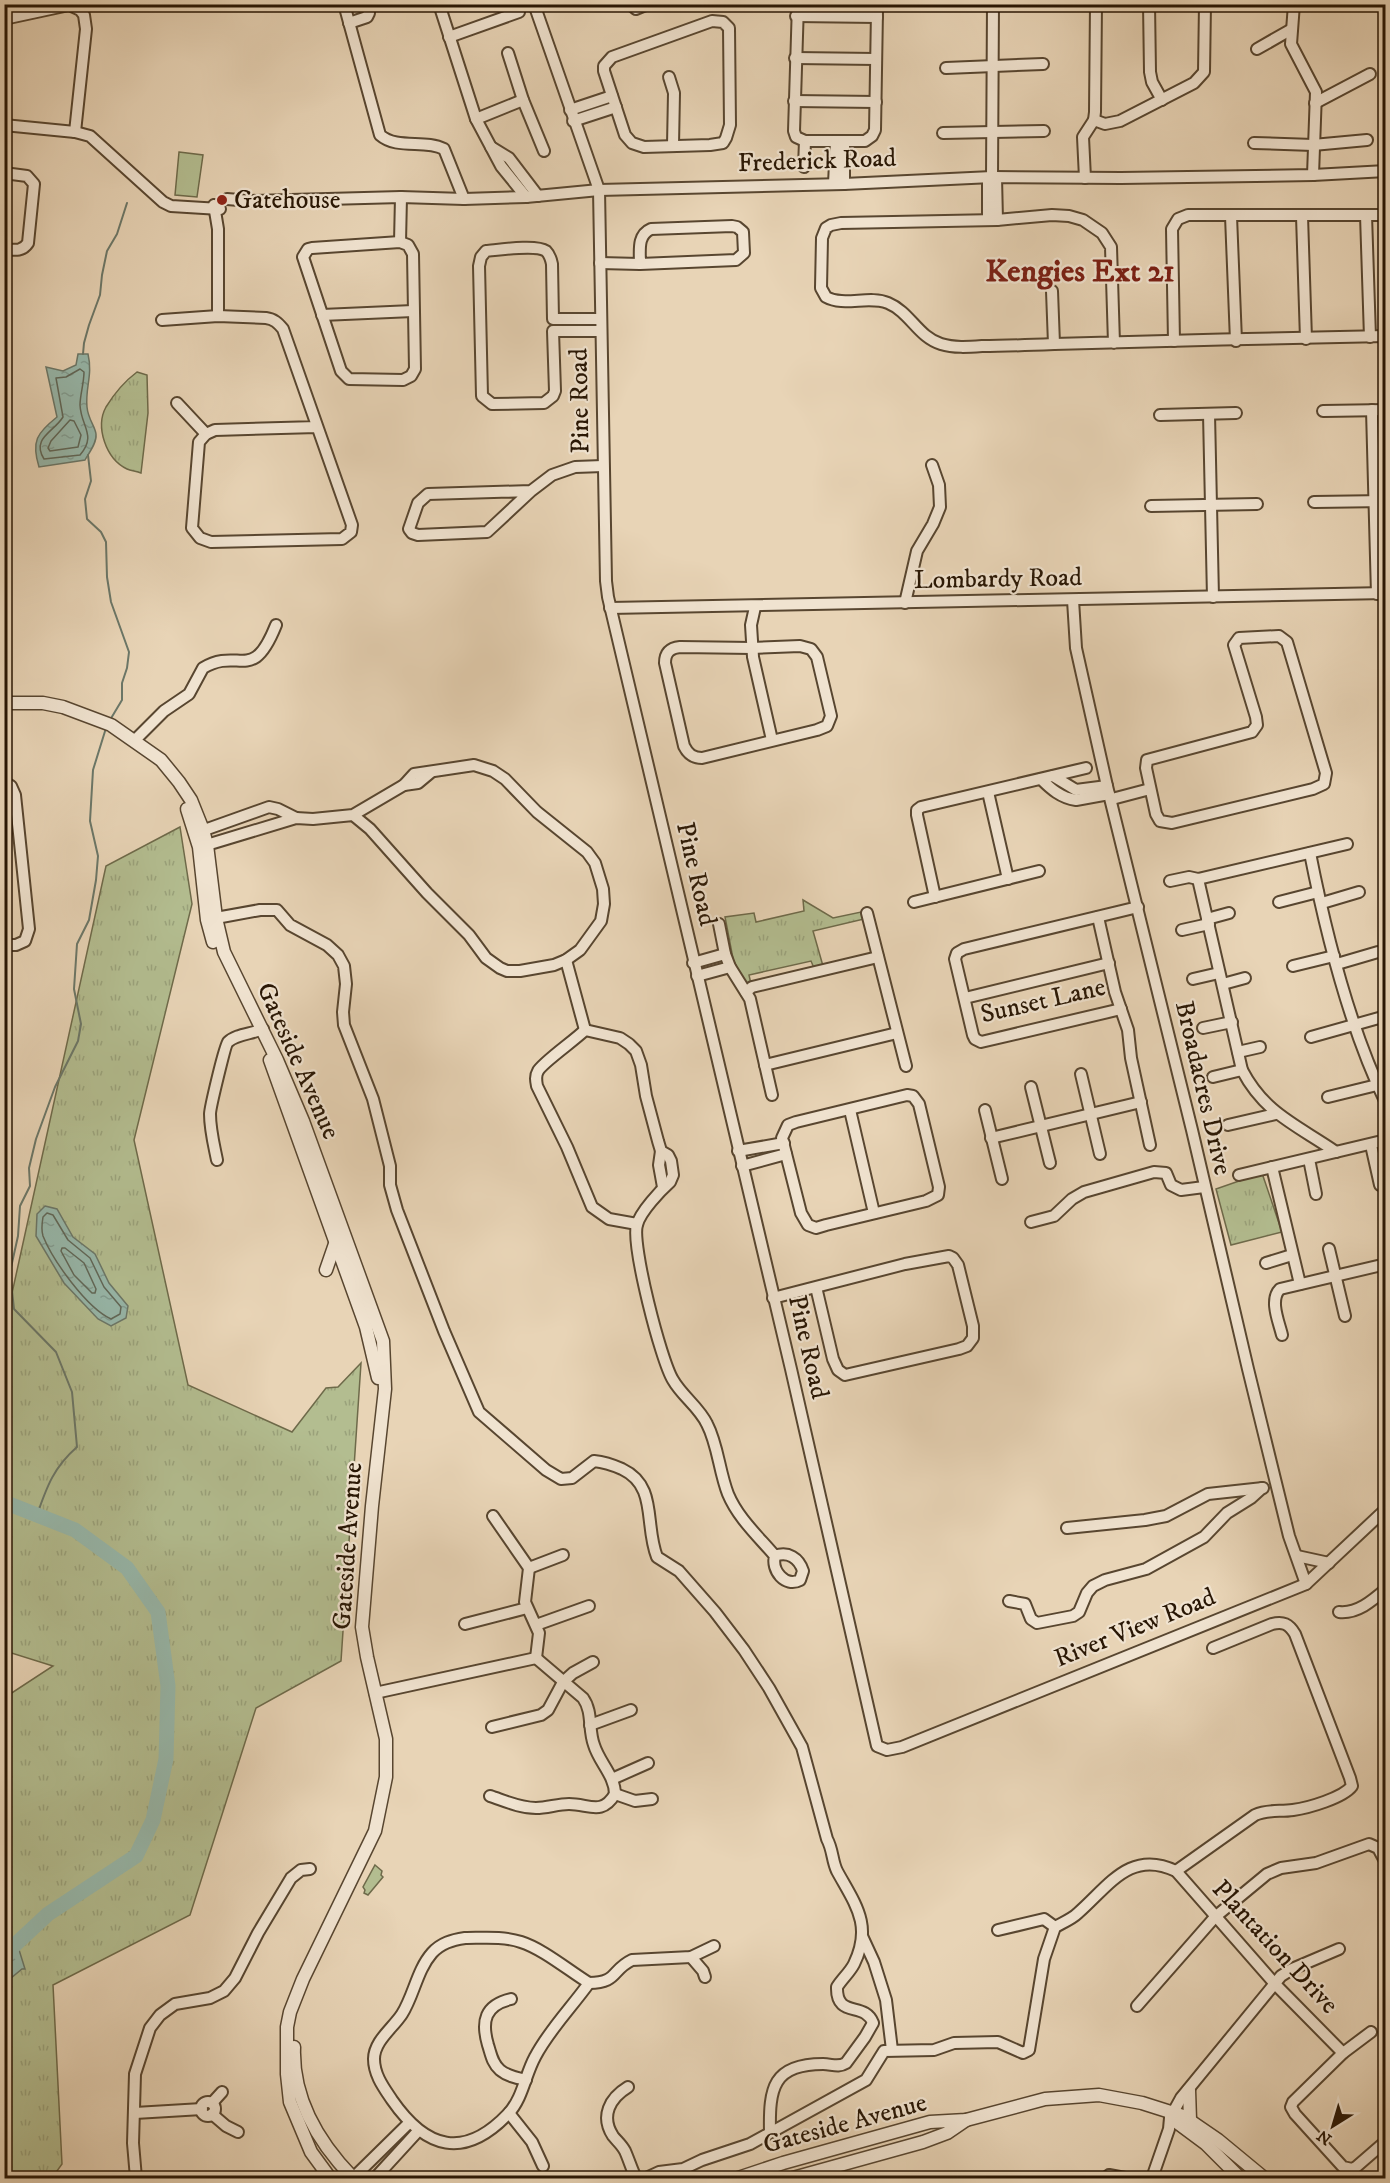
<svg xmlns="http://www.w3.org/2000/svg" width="1390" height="2183" font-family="'IM FELL DW Pica',serif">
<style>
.grass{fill:url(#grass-tufts);stroke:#6e6a4a;stroke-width:1.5}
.pitch{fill:#b3bd90;stroke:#6e6a4a;stroke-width:1.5}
.water{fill:url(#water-ripples);stroke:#6b7768;stroke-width:1.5}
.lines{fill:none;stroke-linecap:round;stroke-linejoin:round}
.shore{stroke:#606758;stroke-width:1.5}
.stream{stroke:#6b7768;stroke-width:2}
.river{stroke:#97b8ab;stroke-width:15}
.minor-casing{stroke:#584630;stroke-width:14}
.tertiary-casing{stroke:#584630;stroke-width:15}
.minor{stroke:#f0e3d0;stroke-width:10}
.tertiary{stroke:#f0e3d0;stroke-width:12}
.poi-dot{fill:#8f2418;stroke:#f0e3d0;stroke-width:2}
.labels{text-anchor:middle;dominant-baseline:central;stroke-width:4.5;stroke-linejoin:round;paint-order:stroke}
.street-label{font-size:26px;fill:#281604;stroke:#f0e3d0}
.poi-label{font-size:26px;fill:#281604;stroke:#f0e3d0;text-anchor:start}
.district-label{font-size:32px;font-weight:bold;fill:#7a1f14;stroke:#f0e3d0}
</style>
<defs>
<pattern id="grass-tufts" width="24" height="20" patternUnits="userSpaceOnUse" patternTransform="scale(1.5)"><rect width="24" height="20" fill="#b3bd90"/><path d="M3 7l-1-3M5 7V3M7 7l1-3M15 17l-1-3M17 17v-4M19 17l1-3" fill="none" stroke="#9aa27b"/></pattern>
<pattern id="water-ripples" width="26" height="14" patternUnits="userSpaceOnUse" patternTransform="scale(1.5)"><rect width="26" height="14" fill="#97b8ab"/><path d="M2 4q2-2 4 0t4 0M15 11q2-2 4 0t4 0" fill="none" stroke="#829d92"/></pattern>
</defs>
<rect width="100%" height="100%" fill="#e8d4b6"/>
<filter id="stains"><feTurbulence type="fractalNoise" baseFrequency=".00333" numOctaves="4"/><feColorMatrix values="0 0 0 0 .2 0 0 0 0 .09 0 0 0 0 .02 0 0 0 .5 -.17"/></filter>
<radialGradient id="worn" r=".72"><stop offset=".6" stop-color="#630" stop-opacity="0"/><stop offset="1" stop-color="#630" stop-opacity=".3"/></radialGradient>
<!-- grass -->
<g class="grass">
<path d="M137 372 147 375 148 413 141 473C136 471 131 471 127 469 106 459 95 427 106 407 114 394 125 381 137 372Z"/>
<path d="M180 827 192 904 134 1140 188 1385 292 1432 326 1388 338 1387 361 1363 341 1661 256 1708 190 1915 53 1985 62 2164 52 2178H5L4 1698 53 1666 5 1651V1325L106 866Z"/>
<path d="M803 900 833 918 861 912 864 919 813 931 823 966 814 968 811 961 749 975 751 984 747 985 735 969 725 917 754 913 756 922 804 911Z"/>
<path d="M1262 1173 1282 1232 1231 1245 1216 1189Z"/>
<path d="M375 1865 382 1871 381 1875 383 1877 368 1895 364 1893 365 1890 363 1887Z"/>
</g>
<!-- pitch -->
<path class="pitch" d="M179 152 203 155 197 197 175 195Z"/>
<!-- water -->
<g class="water">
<path d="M78 354H88C93 375 85 388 87 407 88 419 95 426 96 434 97 443 89 453 85 460L39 467C31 441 37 433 57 417L46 367 63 371 76 365Z"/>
<path d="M45 1206 57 1209 73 1237 95 1254 109 1283 128 1306 126 1318 111 1326 98 1319 64 1283 36 1236 37 1214Z"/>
<path d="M5 1928V1940L9 1943 16 1940 25 1969H22L11 1978 5 1979Z"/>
</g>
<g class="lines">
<!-- shore -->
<g class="shore">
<path d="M80 369 84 372C84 383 80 395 80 405 81 427 97 435 80 455L44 459C31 438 54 432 63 417L56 378 66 377Z"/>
<path d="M70 420 74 421 81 435 78 447 50 451 48 448 51 441Z"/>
<path d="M47 1213 53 1215 68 1240 90 1258 104 1287 121 1307 120 1314 111 1319C87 1308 53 1261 43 1236 41 1230 42 1223 43 1217Z"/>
<path d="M62 1248H65L84 1263 96 1289 95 1293H92L74 1275 61 1251Z"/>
</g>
<!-- stream -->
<g class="stream">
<path d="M83 354 84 343 89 325 100 295 102 275 107 251 117 234 127 203"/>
<path d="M88 455 91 481 85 499 87 519 101 532 106 542 107 577 111 602 129 652 127 668 122 683V700L110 720"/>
<path d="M37 1515C47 1486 54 1467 77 1447L72 1392 56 1352 14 1309 10 1272 18 1236 20 1206 30 1186 29 1168 36 1139 55 1087 78 1041 81 1024 74 989 77 944 89 920 96 880 98 856 90 821 93 770 106 728"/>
</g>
<!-- river -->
<path class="river" d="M4 1502 75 1530 127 1568 158 1612 168 1686 166 1759 153 1820 136 1856 48 1914 4 1955"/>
<defs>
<g id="minor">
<path d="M344 4 380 135C397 150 425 139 444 149L464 199"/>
<path d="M439 4 476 119 501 166 526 197"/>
<path d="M534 4 599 190 606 581 608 597 791 1369 877 1746 887 1750 902 1747 1306 1584 1386 1509"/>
<path d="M630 4 636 9 648 4"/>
<path d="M798 4 794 131 796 137 805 141H865L872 136 875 130 877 11 874 4"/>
<path d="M1149 4 1150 72 1152 82 1162 100"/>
<path d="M1294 4 1291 44 1316 92 1313 175"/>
<path d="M796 16 877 17"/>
<path d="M4 19 69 5 80 10 84 15 86 29 75 132"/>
<path d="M712 21 723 22 729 28 730 125 726 138 723 143 710 145 644 147 632 143 625 135 604 71V66L612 57Z"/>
<path d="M349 23 367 17 369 13 367 4"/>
<path d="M449 37 519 12"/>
<path d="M1257 49 1292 29"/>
<path d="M508 53 523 100 544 151"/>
<path d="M795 58 876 59"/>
<path d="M4 60V70"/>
<path d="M946 68 1043 64"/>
<path d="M669 77 674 93 673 145"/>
<path d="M794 101 876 102"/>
<path d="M1315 103 1370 74"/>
<path d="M570 110 612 96"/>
<path d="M476 119 523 100"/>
<path d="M1094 120 1105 124 1120 121 1194 83 1204 72 1205 4"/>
<path d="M573 121 616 107"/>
<path d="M4 125 75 132 90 136 163 202 171 206 220 209"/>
<path d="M943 133 1044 131"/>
<path d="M844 141V184"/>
<path d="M1254 143 1313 145 1367 140"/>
<path d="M491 147 509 158 538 196"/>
<path d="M804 167 805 141"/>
<path d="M4 173 27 176 34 184 28 243C22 252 14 250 4 249"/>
<path d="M992 177 993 4"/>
<path d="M996 177 997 220"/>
<path d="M988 178V220"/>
<path d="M1085 178 1083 137 1094 120 1095 112 1096 4"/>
<path d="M834 184 836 141"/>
<path d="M227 199 251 201 401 197 464 199 526 197 599 190 844 184 992 177 1121 178 1313 175 1386 171"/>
<path d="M214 205 218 229V316"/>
<path d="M1366 215 1370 337"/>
<path d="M1231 216 1236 341"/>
<path d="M1302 216 1306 339"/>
<path d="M400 242 408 245 413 254 415 369 411 376 403 380 349 379 341 371 303 257 308 249 312 248Z"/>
<path d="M400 242 401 197"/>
<path d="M600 263 640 264 736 260 744 253 743 232 737 227 732 226 651 229C637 235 640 251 640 264"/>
<path d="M1052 291 1054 344"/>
<path d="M322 315 413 311"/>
<path d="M162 320 218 316 266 318C274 319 278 323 283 329L352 525 351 532 342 539 211 542 200 538 192 528 199 442 206 434 215 430 317 427"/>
<path d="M601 331H553L555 391 553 396 544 403 492 404 482 396 479 266 481 257 486 251C498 250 536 244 546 251 550 255 551 259 552 264L553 319H601"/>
<path d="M1174 341 1172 229 1178 219 1188 215H1386"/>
<path d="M1114 343 1111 247 1102 233 1083 220 1069 216 1052 215 997 220 841 223 831 225 826 228 822 238 821 288 826 297C844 307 869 295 888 303 910 312 918 337 941 344 954 348 968 347 982 346 1006 346 1030 345 1054 344 1165 341 1275 338 1386 336"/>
<path d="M177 403 206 434"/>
<path d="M1372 410 1377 594"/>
<path d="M1323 411 1386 410"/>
<path d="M1209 414 1213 597"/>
<path d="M1160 415 1236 413"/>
<path d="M531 491 428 494 418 503 409 529 412 533 418 535 487 532 531 491 552 475 575 467 603 466"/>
<path d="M1314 502 1386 501"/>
<path d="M1151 506 1257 504"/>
<path d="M1073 600 1076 648 1107 786 1192 1130 1248 1369 1289 1536 1306 1584"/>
<path d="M905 603 917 551 933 524 940 507 939 485 932 465"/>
<path d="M755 607 751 625 753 657 772 740"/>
<path d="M610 608 1386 593"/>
<path d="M1279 636 1287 642 1326 773 1324 784 1313 789 1172 823 1160 821 1156 814 1146 768 1147 760 1252 732 1257 725 1256 717 1234 645 1239 638Z"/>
<path d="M800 646 811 649 817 657 831 716 827 726 817 730 702 758C693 758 688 754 684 746L665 663C665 652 671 648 680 647L752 648Z"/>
<path d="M135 740 164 711 189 694 203 668C240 646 252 685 276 625"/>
<path d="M1053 776 1076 790 1107 786"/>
<path d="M1041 779C1051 789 1061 798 1076 800L1109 794"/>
<path d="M4 782 11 786 15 795 29 929 25 941 16 945H4"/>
<path d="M404 785 418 783 430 773"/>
<path d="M988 792 1008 879"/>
<path d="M1112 799 1150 789"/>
<path d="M196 833 269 807 278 809 296 818"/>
<path d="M200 847 296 818 313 819 353 815 404 785 414 774 474 765 493 771 505 779 537 812 587 852 595 863 603 889 604 904 601 921 580 950 566 960 554 965 520 971H507L500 968 486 958 469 935 427 893 370 829 353 815"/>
<path d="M1310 853C1326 934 1350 1029 1386 1103"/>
<path d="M1198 879 1242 1070C1265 1114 1297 1125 1336 1152"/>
<path d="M1170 881 1189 877 1198 879 1347 844"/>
<path d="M935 897 917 815V810L921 807 1086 768"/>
<path d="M914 902 1039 871"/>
<path d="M1279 902 1318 892"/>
<path d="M1322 903 1359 892"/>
<path d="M867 913 906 1066"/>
<path d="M1098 917 1115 992 1128 1030 1131 1058 1150 1145"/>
<path d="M216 918 260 910H277L290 925 327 945 338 955 344 966 346 984 343 1012 344 1025 373 1099 390 1166V1185L397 1210 444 1331 479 1412 546 1470 561 1479 572 1478 594 1461C604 1462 613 1465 622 1469 658 1486 644 1524 657 1557L679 1571 715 1612 744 1650 769 1688 802 1747 827 1839C833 1850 832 1861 837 1871 855 1904 873 1925 854 1964 850 1972 842 1979 837 1987 836 2019 865 2001 873 2023L865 2037 846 2063C838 2068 832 2064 823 2064 773 2064 769 2088 770 2132"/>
<path d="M1207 919 1229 913"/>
<path d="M719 924 725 954 730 967 750 999 772 1095"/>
<path d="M1182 930 1209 924"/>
<path d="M566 960 585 1030"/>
<path d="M693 963 725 954"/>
<path d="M1337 964 1378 952"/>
<path d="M1293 966 1334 956"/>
<path d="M697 976 730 967"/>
<path d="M1193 979 1219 973"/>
<path d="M1223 984 1245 978"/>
<path d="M746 992 752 987 878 957"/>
<path d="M965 998 1109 963"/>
<path d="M1121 1009 981 1042 975 1039 973 1035 955 959 957 953 964 949 1138 907"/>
<path d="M1203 1028 1232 1022"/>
<path d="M585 1030 620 1038 629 1044 636 1051 641 1065 646 1096 658 1141 661 1151 668 1155 671 1161 673 1175 670 1182C661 1190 640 1212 637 1225 631 1244 661 1361 673 1380 682 1396 699 1407 707 1424 718 1445 719 1471 728 1494 738 1518 758 1536 775 1556 771 1570 785 1588 800 1580L803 1571C799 1558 788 1551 775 1556"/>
<path d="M585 1030C575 1040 542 1063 538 1071 535 1076 536 1081 537 1086L567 1147 592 1207 609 1219 637 1224"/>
<path d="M1311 1037 1386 1016"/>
<path d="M1238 1052 1260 1047"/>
<path d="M765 1065 897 1033"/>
<path d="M1081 1074 1100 1154"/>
<path d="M1213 1077 1242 1070"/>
<path d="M1031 1087 1050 1163"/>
<path d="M907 1095 913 1096 919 1104 939 1187 938 1195 926 1201 826 1225 816 1228 808 1225 801 1213 782 1138 788 1125 796 1122Z"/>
<path d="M1328 1097 1377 1085"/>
<path d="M850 1110 874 1213"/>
<path d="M985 1110 1002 1179"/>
<path d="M1228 1125 1276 1114"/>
<path d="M991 1138 1141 1102"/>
<path d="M1371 1145 1380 1185"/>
<path d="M661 1151 659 1165 663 1187"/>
<path d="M738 1151 784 1143"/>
<path d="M1309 1159 1316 1194"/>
<path d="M217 1160C214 1145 210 1130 210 1114 210 1108 225 1045 228 1042 236 1034 252 1034 263 1029"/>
<path d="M742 1166 786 1154"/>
<path d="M1272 1167 1300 1284"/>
<path d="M1239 1175 1386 1140"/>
<path d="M1031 1222 1054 1216 1072 1199 1084 1192 1154 1172 1166 1173 1171 1185 1181 1190 1204 1187"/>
<path d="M1329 1249 1345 1316"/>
<path d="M1266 1263 1292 1255"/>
<path d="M773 1298 905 1264 949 1256 953 1258 958 1265 973 1326V1338L967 1346 959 1349 845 1375 838 1370 833 1359 816 1287"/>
<path d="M1282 1335C1279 1322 1269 1300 1280 1289L1386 1264"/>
<path d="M493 1516 529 1568 525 1602 539 1633 536 1658"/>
<path d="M1067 1528 1145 1520 1166 1516 1208 1494 1263 1488"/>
<path d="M1297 1556 1329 1563"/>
<path d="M529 1568 563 1555"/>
<path d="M1009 1601 1025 1604 1031 1619 1037 1623 1073 1616 1079 1612 1087 1593 1093 1586 1105 1580 1146 1569 1204 1537 1227 1513 1251 1498 1262 1488"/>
<path d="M1339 1612C1357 1614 1372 1601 1386 1589"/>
<path d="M465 1624 527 1608"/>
<path d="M536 1625 589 1606"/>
<path d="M536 1658 583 1698C593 1712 588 1729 594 1745 599 1762 615 1776 615 1794"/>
<path d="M375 1693 536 1658"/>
<path d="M590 1725 631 1710"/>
<path d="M492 1727 541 1715 548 1710 563 1682 573 1673 593 1662"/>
<path d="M612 1779 648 1763"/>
<path d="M615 1794 635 1801 652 1799"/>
<path d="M490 1796C505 1801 520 1808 536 1808 547 1808 558 1804 569 1804 589 1804 602 1816 615 1794"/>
<path d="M1176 1871 1255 1815C1268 1809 1280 1812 1293 1810 1308 1808 1343 1798 1352 1786L1350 1778 1295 1634C1289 1624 1283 1621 1272 1624L1213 1648"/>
<path d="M998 1930 1044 1919 1055 1927"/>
<path d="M862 1936 874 1962 886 2000 892 2050"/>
<path d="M465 1938C483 1938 503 1936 521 1942 543 1949 568 1970 589 1983 571 2008 549 2030 535 2057 525 2075 523 2098 508 2114 464 2160 426 2149 392 2100 384 2088 374 2075 374 2059 374 2041 393 2028 402 2014 414 1995 417 1970 432 1953 441 1943 452 1940 465 1938Z"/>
<path d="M691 1957 703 1971 705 1977"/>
<path d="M589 1983C618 1983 611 1970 632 1960L691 1957 714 1946"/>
<path d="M511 1999C485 2005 481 2021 488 2045 491 2054 492 2063 500 2070 507 2076 517 2078 526 2080"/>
<path d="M1137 2006 1215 1917 1267 1874 1281 1868 1316 1863 1369 1844 1378 1848 1386 1863"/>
<path d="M1371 2032 1343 2053 1293 2102 1291 2107 1295 2114 1343 2167 1352 2169 1356 2167 1386 2141"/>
<path d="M628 2087C610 2098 600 2116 613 2136 617 2141 622 2145 625 2151 629 2160 632 2170 636 2178"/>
<circle cx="208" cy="2109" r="7"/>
<path d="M212 2103 222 2092"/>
<path d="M135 2113 202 2109"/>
<path d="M509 2113 532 2142 543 2166"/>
<path d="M212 2114 226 2126 238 2132"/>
<path d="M136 2178 133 2143 135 2074 150 2028 160 2015 175 2004 210 1998 224 1991 235 1978 258 1933 291 1878 301 1870 310 1869"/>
<path d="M353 2178 409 2123"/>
<path d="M375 2178 418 2131"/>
<path d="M646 2178 659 2172 683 2169 702 2160 750 2144 866 2080 884 2051 934 2050 954 2043 998 2042 1023 2053 1029 2050 1044 1959 1055 1927C1062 1923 1072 1919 1078 1913 1109 1886 1130 1849 1176 1871L1275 1984 1343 2053"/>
<path d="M1105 2178 1109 2175 1125 2178"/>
<path d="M1152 2178 1169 2129 1170 2118 1181 2098 1281 1976 1292 1969 1339 1949"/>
</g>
<g id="tertiary">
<path d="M4 703H43L63 707 111 725 161 760 179 782 191 800 203 830 207 845 216 918 224 952 277 1060 303 1121 383 1341 385 1389 372 1506 362 1627 367 1657 386 1739V1777L375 1831 303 1979 290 2012 287 2027V2074L290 2102 311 2152 330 2178"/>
<path d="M187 809 199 847 207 920 213 942"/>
<path d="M270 1060 366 1327 378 1378"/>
<path d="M326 1270 335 1244"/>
<path d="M294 2047C292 2098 319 2143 353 2178"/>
<path d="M1189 2090 1190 2120"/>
<path d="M1171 2118 1206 2144 1240 2178"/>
<path d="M738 2178 783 2163 930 2122 966 2120 1045 2099 1099 2095 1142 2103 1183 2116 1218 2140 1264 2178"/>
<path d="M793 2178 923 2142 947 2133 966 2120"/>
</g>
</defs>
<!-- minor casing -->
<use href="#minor" class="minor-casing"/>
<!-- tertiary casing -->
<use href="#tertiary" class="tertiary-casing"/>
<!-- minor -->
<use href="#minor" class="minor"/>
<!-- tertiary -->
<use href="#tertiary" class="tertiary"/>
</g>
<!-- markers -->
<circle class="poi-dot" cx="222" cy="200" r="6"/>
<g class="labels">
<!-- street labels -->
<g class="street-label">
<text transform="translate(817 161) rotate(-2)">Frederick Road</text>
<text transform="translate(580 401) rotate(-91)">Pine Road</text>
<text transform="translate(998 579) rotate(-1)">Lombardy Road</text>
<text transform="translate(696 874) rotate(77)">Pine Road</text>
<text transform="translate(1043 1001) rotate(-13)">Sunset Lane</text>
<text transform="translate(298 1061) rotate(66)">Gateside Avenue</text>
<text transform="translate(1203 1088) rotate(77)">Broadacres Drive</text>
<text transform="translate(808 1347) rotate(77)">Pine Road</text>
<text transform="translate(348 1546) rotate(-86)">Gateside Avenue</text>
<text transform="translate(1135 1628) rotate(-22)">River View Road</text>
<text transform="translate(1275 1947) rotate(47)">Plantation Drive</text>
<text transform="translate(845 2124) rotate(-15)">Gateside Avenue</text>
</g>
<!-- poi labels -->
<g class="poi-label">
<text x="234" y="200">Gatehouse</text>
</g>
<!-- district labels -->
<g class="district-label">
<text x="1080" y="272">Kengies Ext 21</text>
</g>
</g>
<!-- margin -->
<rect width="1390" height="2183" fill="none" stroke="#e8d4b6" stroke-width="24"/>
<rect x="6" y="6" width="1378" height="2171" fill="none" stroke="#281604" stroke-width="3"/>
<rect x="12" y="12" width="1366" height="2159" fill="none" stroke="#281604" stroke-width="1.5"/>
<!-- north arrow -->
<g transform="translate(1333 2126) rotate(217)" stroke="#f0e3d0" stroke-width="4.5" paint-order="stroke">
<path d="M0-4.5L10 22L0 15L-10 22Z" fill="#281604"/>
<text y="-9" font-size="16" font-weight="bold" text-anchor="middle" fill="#281604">N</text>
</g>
<rect width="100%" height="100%" filter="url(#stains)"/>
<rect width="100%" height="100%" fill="url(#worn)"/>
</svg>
